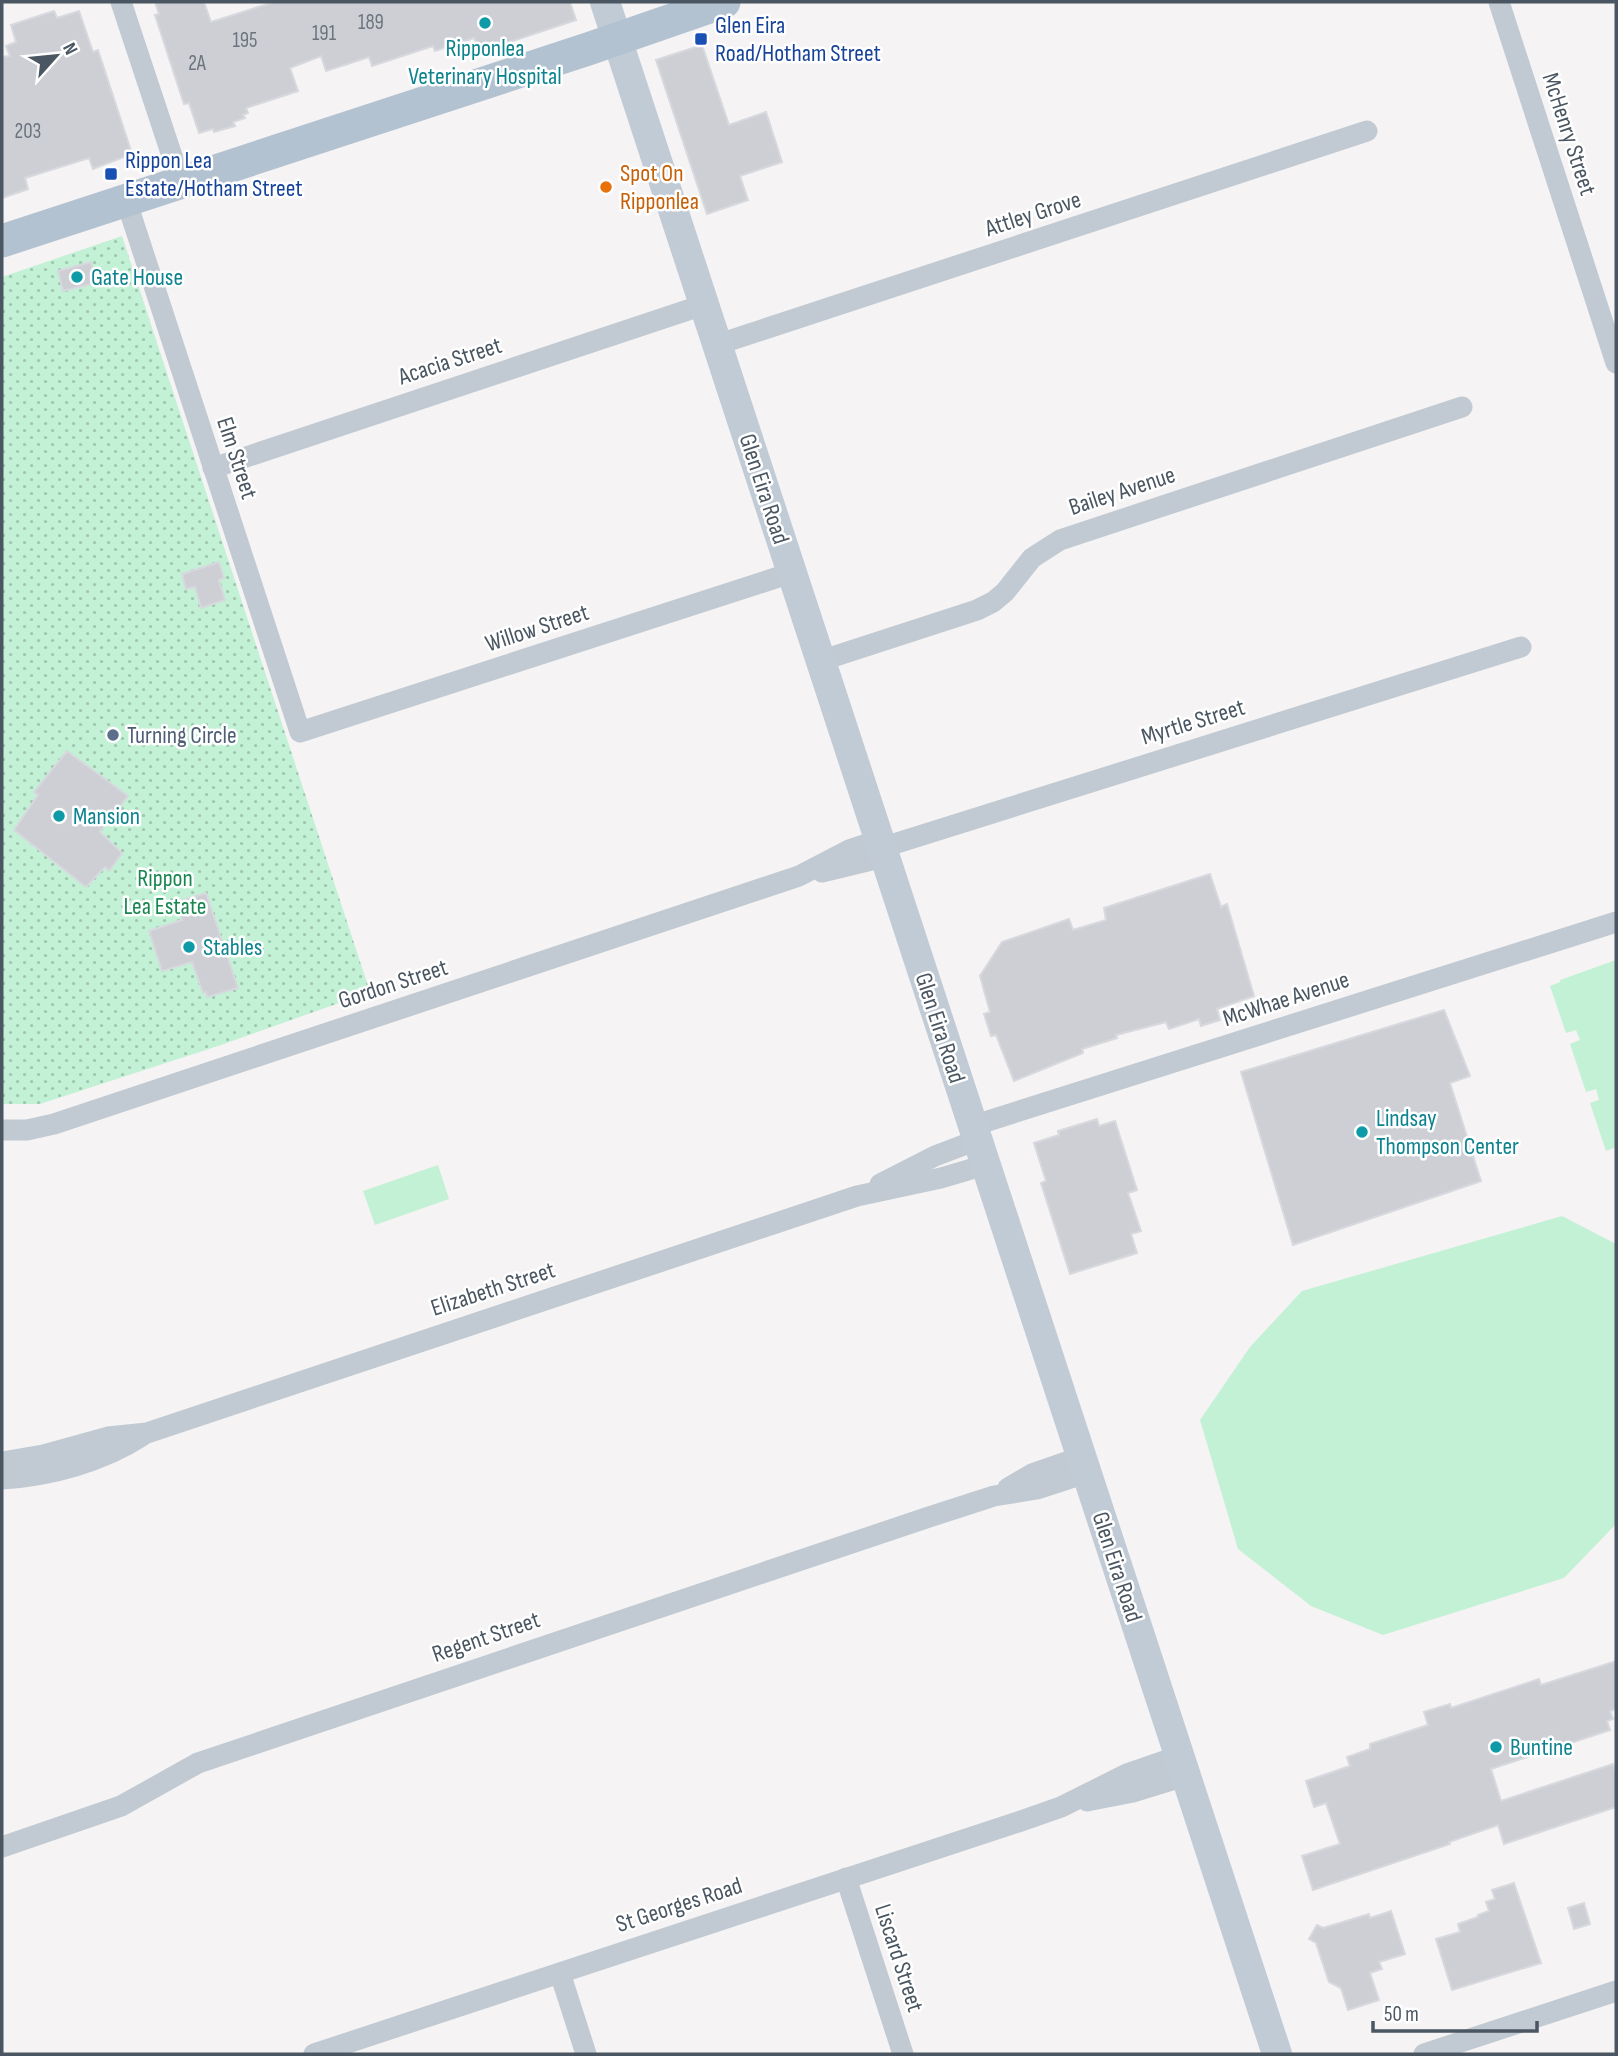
<svg xmlns="http://www.w3.org/2000/svg" width="1618" height="2056" font-family="'Sofia Sans Condensed',sans-serif">
<style>
.park{fill:url(#park-dots)}
.pitch{fill:#c3f1d5}
.building{fill:#cdcfd5;stroke:#d7d9de;stroke-width:2}
.lines{fill:none;stroke-linecap:round;stroke-linejoin:round}
.street{stroke:#c1cad2;stroke-width:21}
.secondary{stroke:#c1cbd6;stroke-width:30}
.primary{stroke:#b3c2d1;stroke-width:33}
.culture-dot{fill:#0f9aa8;stroke:#fff;stroke-width:2.5}
.transit-dot{fill:#1a4fb4;stroke:#fff;stroke-width:2.5}
.food-dot{fill:#e8710a;stroke:#fff;stroke-width:2.5}
.service-dot{fill:#5c6f8a;stroke:#fff;stroke-width:2.5}
.labels{text-anchor:middle;dominant-baseline:central;stroke-width:5;stroke-linejoin:round;paint-order:stroke}
.number-label{font-size:21px;fill:#6b747e}
.transit-label{font-size:24px;fill:#164399;stroke:#fff;text-anchor:start}
.culture-label{font-size:24px;fill:#0d838f;stroke:#fff;text-anchor:start}
.street-label{font-size:24px;fill:#4a5661;stroke:#fff}
.food-label{font-size:24px;fill:#c56008;stroke:#fff;text-anchor:start}
.service-label{font-size:24px;fill:#4e5e75;stroke:#fff;text-anchor:start}
.park-label{font-size:24px;fill:#17864f;stroke:#fff}
</style>
<defs>
<pattern id="park-dots" width="8" height="8" patternUnits="userSpaceOnUse" patternTransform="scale(1.75)"><rect width="8" height="8" fill="#c3f1d5"/><path d="M2 2h.1M6 6h.1" fill="none" stroke="#a0c6b0" stroke-width="1.8" stroke-linecap="round"/></pattern>
</defs>
<rect width="100%" height="100%" fill="#f5f3f3"/>
<!-- park -->
<path class="park" d="M122 236 370 992 221 1045 40 1104H2V277Z"/>
<!-- pitch -->
<g class="pitch">
<path d="M1616 960V1147L1606 1151 1590 1103 1599 1100 1596 1089 1586 1092 1570 1044 1580 1040 1576 1030 1566 1033 1550 986 1560 982V980Z"/>
<path d="M438 1165 449 1199 375 1225 363 1191Z"/>
<path d="M1562 1216 1616 1244V1524L1564 1578 1383 1635 1311 1606 1238 1549 1200 1420 1250 1347 1302 1291Z"/>
</g>
<!-- building -->
<g class="building">
<path d="M155 2H204L211 22 274 2H570L576 20 479 52 474 38 435 51 433 46 372 66 369 57 326 71 321 56 290 68 298 91 246 108 248 113 243 115 245 118 233 122 235 126 214 132 213 129 199 133 189 103 184 104 155 15 159 14Z"/>
<path d="M54 11 57 18 79 11 93 52 98 50 132 154 93 169 89 158 25 178 28 189 2 198V57L10 56 6 46 16 42 11 25Z"/>
<path d="M702 45 729 125 766 112 782 162 740 176 748 200 707 214 656 60Z"/>
<path d="M91 262 96 283 63 291 58 271Z"/>
<path d="M219 562 224 578 219 580 225 600 201 608 195 587 186 589 182 574Z"/>
<path d="M67 751 128 796 100 832 122 853 109 871 105 867 86 887 14 830 38 795 34 792Z"/>
<path d="M1210 874 1221 907 1227 904 1254 996 1217 1009 1220 1020 1201 1026 1199 1019 1169 1029 1166 1022 1116 1035 1117 1038 1082 1049 1083 1053 1014 1081 996 1035 991 1036 984 1014 990 1012 980 976 1002 942 1069 919 1073 930 1106 920 1104 908Z"/>
<path d="M206 893 238 988 207 997 206 992 203 993 192 962 162 971 149 931 182 920 176 902Z"/>
<path d="M1444 1010 1470 1076 1450 1083 1481 1181 1293 1245 1241 1072Z"/>
<path d="M1097 1119 1099 1126 1115 1121 1137 1190 1128 1193 1141 1231 1131 1234 1137 1253 1070 1274 1041 1183 1046 1181 1034 1143 1059 1135 1058 1131Z"/>
<path d="M1616 1661V1709L1610 1711 1613 1719 1607 1721 1610 1730 1491 1769 1501 1801 1613 1764 1616 1773V1807L1504 1844 1498 1825 1449 1842 1450 1844 1313 1890 1302 1856 1340 1844 1326 1803 1314 1807 1306 1781 1350 1766 1347 1757 1370 1749V1744L1428 1725 1424 1712 1450 1704 1451 1708 1539 1679 1541 1685Z"/>
<path d="M1514 1883 1541 1963 1452 1990 1436 1939 1460 1932 1458 1924 1478 1917V1915L1489 1911 1486 1902 1495 1899 1492 1890Z"/>
<path d="M1584 1903 1590 1924 1574 1929 1568 1908Z"/>
<path d="M1391 1911 1405 1954 1379 1962 1382 1969 1370 1973 1379 2000 1348 2010 1341 1988 1329 1982 1316 1943 1309 1939 1317 1925 1323 1928 1369 1914 1370 1918Z"/>
</g>
<g class="lines">
<!-- street -->
<g class="street">
<path d="M121 2 181 183"/>
<path d="M1499 2 1616 363"/>
<path d="M126 200 300 732 791 573"/>
<path d="M716 345 1367 131"/>
<path d="M213 468 703 305"/>
<path d="M820 661 977 610 993 602 1005 592 1032 558 1060 540 1462 407"/>
<path d="M881 848 1521 647"/>
<path d="M822 872 884 857"/>
<path d="M972 1126 1616 922"/>
<path d="M2 1130H27L54 1124 799 876 849 850 879 840"/>
<path d="M880 1184 935 1156 977 1140"/>
<path d="M2 1462 43 1455 108 1437 147 1433 857 1196 941 1178 985 1165"/>
<path d="M2 1479C50 1476 102 1462 142 1436"/>
<path d="M1008 1488 1032 1474 1081 1457"/>
<path d="M1087 1801 1133 1792 1185 1776"/>
<path d="M2 1847 121 1806 198 1763 926 1518 994 1496 1037 1489 1086 1473"/>
<path d="M846 1878 903 2054"/>
<path d="M560 1973 586 2054"/>
<path d="M314 2054 1021 1821 1061 1807 1127 1774 1179 1756"/>
<path d="M1424 2054 1616 1991"/>
</g>
<!-- secondary -->
<path class="secondary" d="M605 2 1277 2054"/>
<!-- primary -->
<path class="primary" d="M2 241 588 49 724 2"/>
</g>
<!-- markers -->
<g class="culture-dot">
<circle cx="485" cy="23" r="7"/>
<circle cx="77" cy="277" r="7"/>
<circle cx="59" cy="816" r="7"/>
<circle cx="189" cy="947" r="7"/>
<circle cx="1362" cy="1132" r="7"/>
<circle cx="1496" cy="1747" r="7"/>
</g>
<g class="transit-dot">
<rect x="694" y="32" width="14" height="14" rx="3.5"/>
<rect x="104" y="167" width="14" height="14" rx="3.5"/>
</g>
<circle class="food-dot" cx="606" cy="187" r="7"/>
<circle class="service-dot" cx="113" cy="735" r="7"/>
<g class="labels">
<!-- number labels -->
<g class="number-label">
<text x="371" y="22">189</text>
<text x="324" y="33">191</text>
<text x="245" y="40">195</text>
<text x="197" y="63">2A</text>
<text x="28" y="131">203</text>
</g>
<!-- transit labels -->
<g class="transit-label">
<text x="715" y="25">Glen Eira<tspan x="715" dy="28">Road/Hotham Street</tspan></text>
<text x="125" y="160">Rippon Lea<tspan x="125" dy="28">Estate/Hotham Street</tspan></text>
</g>
<!-- culture labels -->
<g class="culture-label">
<text x="485" y="48" text-anchor="middle">Ripponlea<tspan x="485" dy="28">Veterinary Hospital</tspan></text>
<text x="91" y="277">Gate House</text>
<text x="73" y="816">Mansion</text>
<text x="203" y="947">Stables</text>
<text x="1376" y="1118">Lindsay<tspan x="1376" dy="28">Thompson Center</tspan></text>
<text x="1510" y="1747">Buntine</text>
</g>
<!-- street labels -->
<g class="street-label">
<text transform="translate(1569 134) rotate(72)">McHenry Street</text>
<text transform="translate(1033 214) rotate(-18)">Attley Grove</text>
<text transform="translate(450 361) rotate(-18)">Acacia Street</text>
<text transform="translate(237 458) rotate(72)">Elm Street</text>
<text transform="translate(764 489) rotate(72)">Glen Eira Road</text>
<text transform="translate(1122 491) rotate(-18)">Bailey Avenue</text>
<text transform="translate(537 628) rotate(-18)">Willow Street</text>
<text transform="translate(1193 722) rotate(-17)">Myrtle Street</text>
<text transform="translate(393 984) rotate(-18)">Gordon Street</text>
<text transform="translate(1286 999) rotate(-18)">McWhae Avenue</text>
<text transform="translate(940 1028) rotate(72)">Glen Eira Road</text>
<text transform="translate(493 1289) rotate(-18)">Elizabeth Street</text>
<text transform="translate(1117 1567) rotate(72)">Glen Eira Road</text>
<text transform="translate(486 1637) rotate(-19)">Regent Street</text>
<text transform="translate(679 1905) rotate(-18)">St Georges Road</text>
<text transform="translate(899 1958) rotate(72)">Liscard Street</text>
</g>
<!-- food labels -->
<g class="food-label">
<text x="620" y="173">Spot On<tspan x="620" dy="28">Ripponlea</tspan></text>
</g>
<!-- service labels -->
<g class="service-label">
<text x="127" y="735">Turning Circle</text>
</g>
<!-- park labels -->
<g class="park-label">
<text x="165" y="878">Rippon<tspan x="165" dy="28">Lea Estate</tspan></text>
</g>
</g>
<!-- border -->
<rect width="1618" height="2056" fill="none" stroke="#4a5661" stroke-width="7"/>
<!-- north arrow -->
<g transform="translate(56 56) rotate(63)" stroke="#ffffff" stroke-width="5" paint-order="stroke">
<path d="M0-5L12 26L0 18L-12 26Z" fill="#4a5661"/>
<text y="-10" font-size="19" font-weight="bold" text-anchor="middle" fill="#4a5661">N</text>
</g>
<!-- scale -->
<path d="M1373 2021v10h164v-10" fill="none" stroke="#4a5661" stroke-width="3.5"/>
<text x="1384" y="2021" font-size="21" fill="#4a5661" stroke="#ffffff" stroke-width="5" paint-order="stroke">50 m</text>
</svg>
